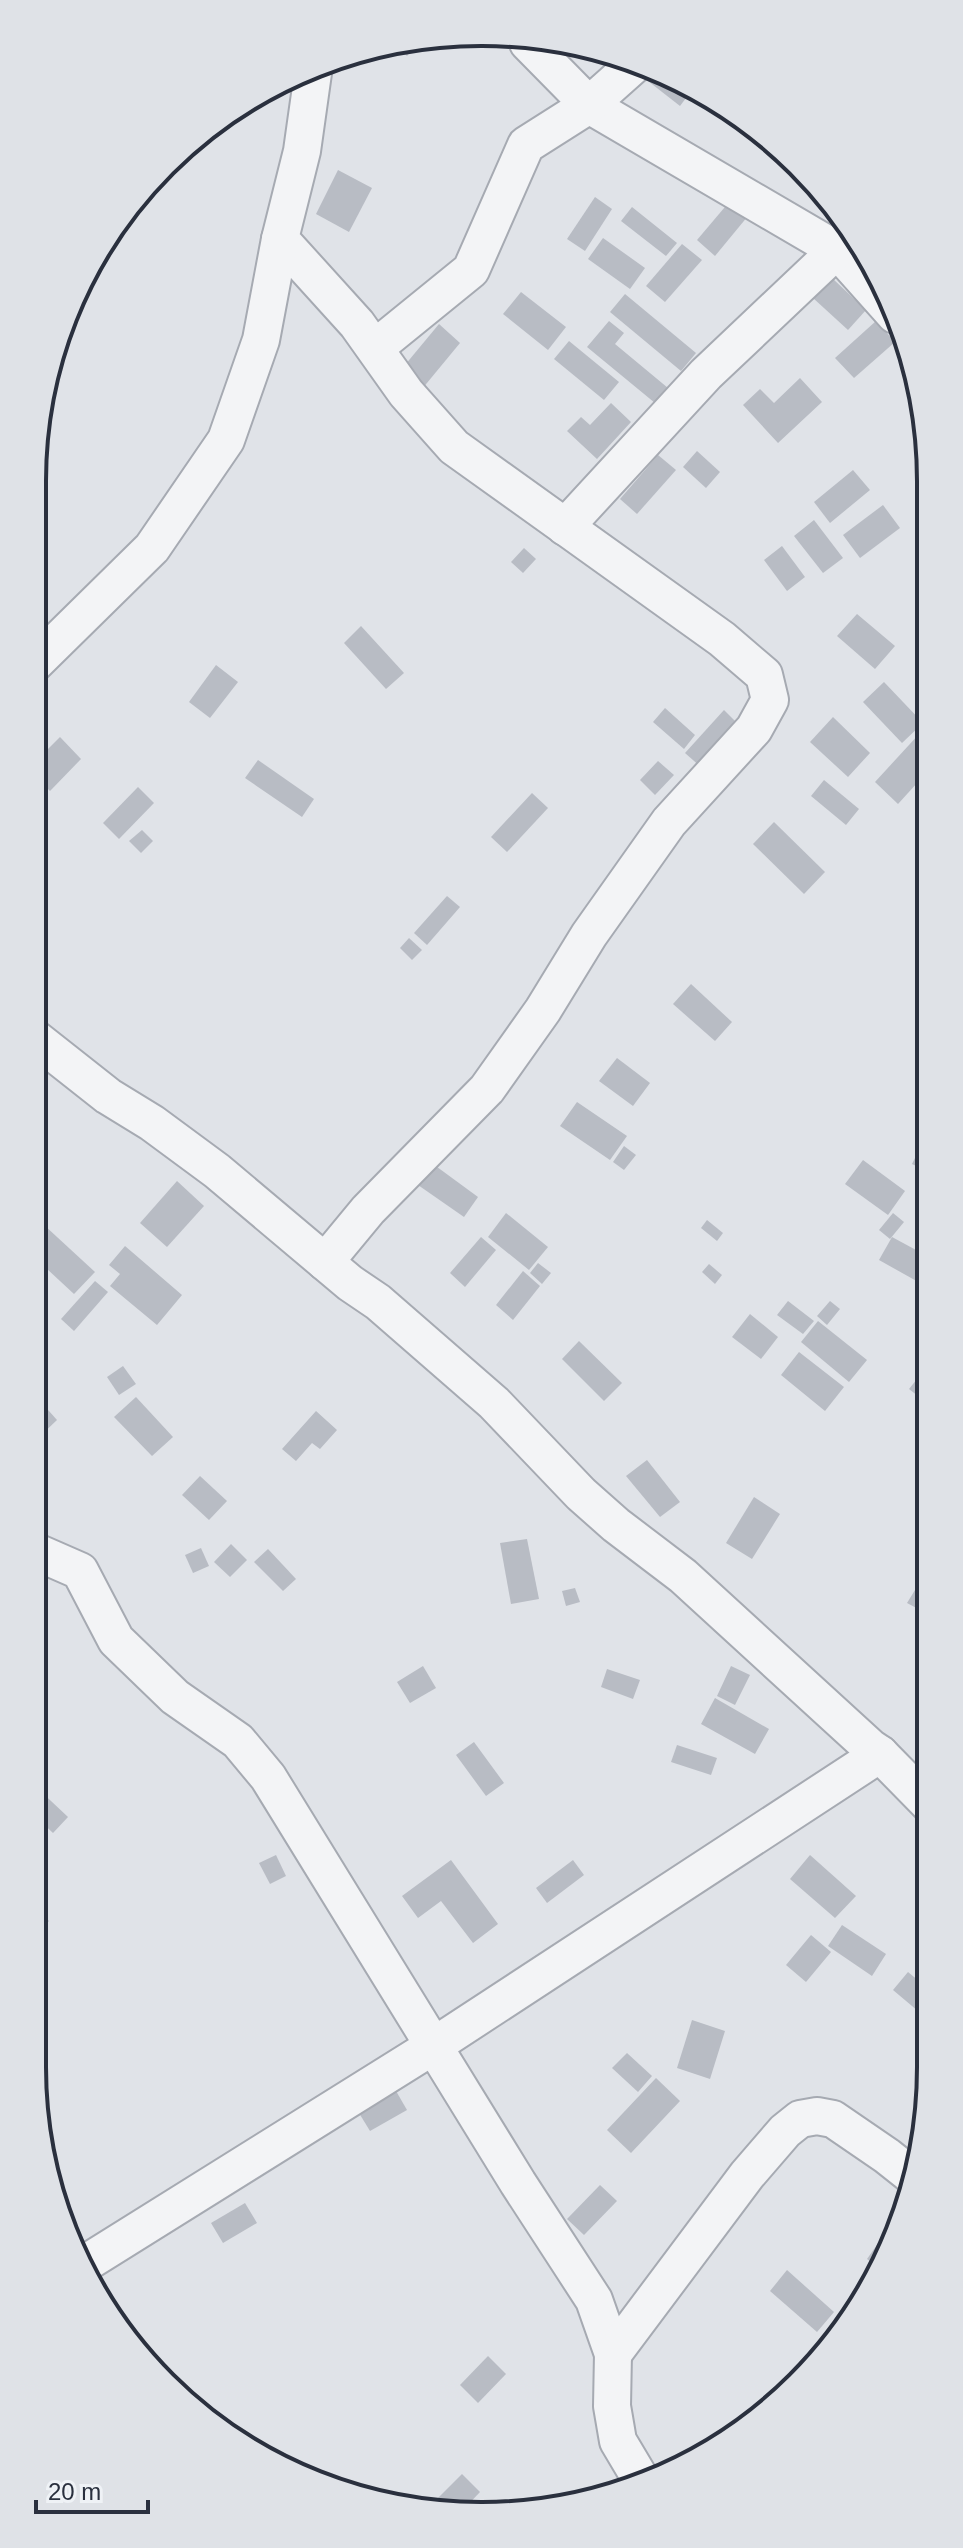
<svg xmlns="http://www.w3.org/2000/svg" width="963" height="2548" font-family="Helvetica,sans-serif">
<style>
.building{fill:#b8bcc4}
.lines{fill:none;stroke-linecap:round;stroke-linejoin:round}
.street-casing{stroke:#a6aab2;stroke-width:40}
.street{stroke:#f3f4f6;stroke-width:36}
.rim{fill:none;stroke:#2a303e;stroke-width:4}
</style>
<rect width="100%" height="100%" fill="#e0e3e8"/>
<!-- building -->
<g class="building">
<path d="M424 36 407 56 395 45 423 36Z"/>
<path d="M654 73 692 90 680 106 648 81Z"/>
<path d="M338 170 372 188 349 232 316 214Z"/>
<path d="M595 197 612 209 585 251 567 239Z"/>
<path d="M730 201 748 216 715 256 697 240Z"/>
<path d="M632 207 677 243 666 256 621 221Z"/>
<path d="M603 238 645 268 630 289 588 259Z"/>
<path d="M682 244 702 260 665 302 646 286Z"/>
<path d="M832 278 866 310 848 330 813 298Z"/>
<path d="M521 292 566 327 548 350 503 314Z"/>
<path d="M625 294 696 353 681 371 610 312Z"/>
<path d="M609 321 624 333 615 344 668 388 655 403 587 347Z"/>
<path d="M876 321 895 342 854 378 835 358Z"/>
<path d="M439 324 460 343 422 389 400 371Z"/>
<path d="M569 341 619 382 604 400 554 359Z"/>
<path d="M800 378 822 402 778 443 743 405 760 389 774 403Z"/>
<path d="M611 403 631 422 597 459 567 431 581 417 590 425Z"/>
<path d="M697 451 720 472 706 488 683 467Z"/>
<path d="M658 455 676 470 637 514 620 499Z"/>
<path d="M853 470 870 490 830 523 814 502Z"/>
<path d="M883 505 900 528 860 558 843 535Z"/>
<path d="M814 520 843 558 823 573 794 536Z"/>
<path d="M782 546 805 577 787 591 764 560Z"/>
<path d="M524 548 536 559 523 573 511 562Z"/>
<path d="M857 614 895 646 875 669 837 636Z"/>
<path d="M361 626 404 673 386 689 344 643Z"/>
<path d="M216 665 238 682 210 718 189 702Z"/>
<path d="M884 682 923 723 902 743 863 702Z"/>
<path d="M665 708 695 735 684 749 653 722Z"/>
<path d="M724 710 740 726 702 768 685 753Z"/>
<path d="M833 717 870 753 848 777 810 742Z"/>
<path d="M920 733 928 740V771L898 804 875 782Z"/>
<path d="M60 737 81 759 50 791 32 773V765Z"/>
<path d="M258 760 314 799 302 817 245 778Z"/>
<path d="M658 761 674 775 655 795 640 780Z"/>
<path d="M824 780 859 809 846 825 811 796Z"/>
<path d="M32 787 45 798 32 813Z"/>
<path d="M138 787 154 803 119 839 103 823Z"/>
<path d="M532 793 548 808 507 852 491 837Z"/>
<path d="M774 822 825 872 804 894 753 844Z"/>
<path d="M142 830 153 841 141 853 129 841Z"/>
<path d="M447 896 460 907 427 945 414 933Z"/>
<path d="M409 938 422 950 412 960 400 948Z"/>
<path d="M691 984 732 1022 715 1041 673 1004Z"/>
<path d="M617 1058 650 1083 633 1106 599 1081Z"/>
<path d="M577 1102 627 1136 610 1160 560 1126Z"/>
<path d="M929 1130V1172L912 1164Z"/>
<path d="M624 1146 636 1155 624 1170 613 1162Z"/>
<path d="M863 1160 905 1191 888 1215 845 1184Z"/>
<path d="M433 1164 478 1197 464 1217 418 1185Z"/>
<path d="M32 1175 46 1187 32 1204Z"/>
<path d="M177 1181 204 1206 167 1247 140 1223Z"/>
<path d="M506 1213 548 1247 529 1270 488 1237Z"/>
<path d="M893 1213 904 1222 890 1239 879 1230Z"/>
<path d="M707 1220 723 1233 717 1241 701 1228Z"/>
<path d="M44 1225 95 1272 74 1294 32 1255V1238Z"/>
<path d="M481 1237 496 1250 465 1287 450 1273Z"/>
<path d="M892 1237 929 1257V1288L879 1260Z"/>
<path d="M125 1246 182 1295 157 1325 110 1286 120 1274 109 1265Z"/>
<path d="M538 1263 551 1273 542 1284 530 1273Z"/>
<path d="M709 1264 722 1275 715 1284 702 1272Z"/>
<path d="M523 1271 540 1286 513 1320 496 1305Z"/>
<path d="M95 1281 108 1292 74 1331 61 1319Z"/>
<path d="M788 1301 814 1321 803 1334 777 1315Z"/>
<path d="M830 1301 840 1309 827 1325 817 1316Z"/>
<path d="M750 1314 778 1337 761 1359 732 1337Z"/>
<path d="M818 1321 867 1360 849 1382 801 1342Z"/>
<path d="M579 1341 622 1383 604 1401 562 1359Z"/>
<path d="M799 1352 844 1387 825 1411 781 1375Z"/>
<path d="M929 1364V1403L928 1404 909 1389Z"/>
<path d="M123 1366 136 1384 119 1395 107 1377Z"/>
<path d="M32 1392 57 1420 38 1438 32 1432Z"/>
<path d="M136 1397 173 1437 152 1456 114 1417Z"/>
<path d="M316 1411 337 1430 320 1449 312 1443 296 1461 282 1449Z"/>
<path d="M647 1460 680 1502 660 1517 626 1476Z"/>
<path d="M200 1476 227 1501 209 1520 182 1495Z"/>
<path d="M754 1497 780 1514 752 1559 726 1543Z"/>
<path d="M527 1539 539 1599 511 1604 500 1543Z"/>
<path d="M231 1544 247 1560 230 1577 214 1562Z"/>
<path d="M201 1548 209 1566 193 1573 185 1555Z"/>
<path d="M268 1549 296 1579 283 1591 254 1562Z"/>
<path d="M575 1588 580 1602 566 1606 562 1591Z"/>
<path d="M915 1590 930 1598 924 1612 907 1603Z"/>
<path d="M423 1666 436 1688 410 1703 397 1682Z"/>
<path d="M731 1666 750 1675 735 1705 717 1696Z"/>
<path d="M607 1669 640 1680 633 1699 601 1687Z"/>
<path d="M715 1698 769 1729 755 1754 701 1724Z"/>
<path d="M474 1742 504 1783 486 1796 456 1755Z"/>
<path d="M677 1745 717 1758 711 1775 671 1762Z"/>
<path d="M34 1785 68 1817 53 1833 32 1813Z"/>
<path d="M276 1855 286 1876 270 1884 259 1863Z"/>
<path d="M810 1855 856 1896 835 1918 790 1879Z"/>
<path d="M451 1860 498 1924 473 1943 441 1901 418 1918 402 1896Z"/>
<path d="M573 1860 584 1875 547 1903 536 1888Z"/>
<path d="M32 1905 49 1921 35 1935 32 1933Z"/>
<path d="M842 1925 886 1954 872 1976 828 1946Z"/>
<path d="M811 1935 831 1952 806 1982 786 1965Z"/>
<path d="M908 1972 931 1991V2022L893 1990Z"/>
<path d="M692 2020 725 2031 710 2079 677 2068Z"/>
<path d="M627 2053 652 2076 638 2092 612 2068Z"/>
<path d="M656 2078 680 2101 631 2153 607 2130Z"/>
<path d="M396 2091 407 2110 370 2131 359 2113Z"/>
<path d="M600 2185 617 2201 584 2235 567 2219Z"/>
<path d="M245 2203 257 2223 223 2243 211 2223Z"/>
<path d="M886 2232 890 2235 875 2265 867 2259Z"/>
<path d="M787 2270 834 2312 817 2332 770 2291Z"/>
<path d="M488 2356 506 2374 478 2403 460 2385Z"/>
<path d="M462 2474 480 2492 462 2511 424 2512Z"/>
</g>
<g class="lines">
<defs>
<g id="street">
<path d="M528 43 589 105 837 250 895 315"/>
<path d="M313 73 302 151 280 239 357 324 406 393 454 447 722 639 764 675 770 700 754 729 669 822 589 935 543 1010 487 1089 368 1210 325 1262"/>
<path d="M375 348 471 270 526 145 589 105 635 64"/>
<path d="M565 527 706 374 837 250"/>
<path d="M32 666 152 548 226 440 261 340 280 239"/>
<path d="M32 1036 108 1096 152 1123 217 1171 350 1283 378 1302 494 1403 581 1494 616 1525 683 1576 871 1748 880 1754 930 1805"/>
<path d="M32 1550 80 1571 116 1640 175 1697 238 1741 268 1777 518 2183 594 2300 613 2354 612 2406 618 2441 640 2478"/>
<path d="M86 2263 435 2045 880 1754"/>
<path d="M613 2354 747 2175 785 2131 800 2119 817 2116 833 2119 887 2156 916 2179"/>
</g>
</defs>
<!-- street casing -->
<use href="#street" class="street-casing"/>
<!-- street -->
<use href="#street" class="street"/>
</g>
<!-- crop -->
<path d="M0 0H963V2548H0ZM481 46H482A435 435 0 0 1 917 481V2067A435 435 0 0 1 482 2502H481A435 435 0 0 1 46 2067V481A435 435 0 0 1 481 46Z" fill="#dfe2e7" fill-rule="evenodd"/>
<path class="rim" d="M481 46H482A435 435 0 0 1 917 481V2067A435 435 0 0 1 482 2502H481A435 435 0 0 1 46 2067V481A435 435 0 0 1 481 46Z"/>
<!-- scale -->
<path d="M36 2500v12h112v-12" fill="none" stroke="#2a303e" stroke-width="4"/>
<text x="48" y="2500" font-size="24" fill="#2a303e" stroke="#eff2f6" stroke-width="6" paint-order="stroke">20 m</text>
</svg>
